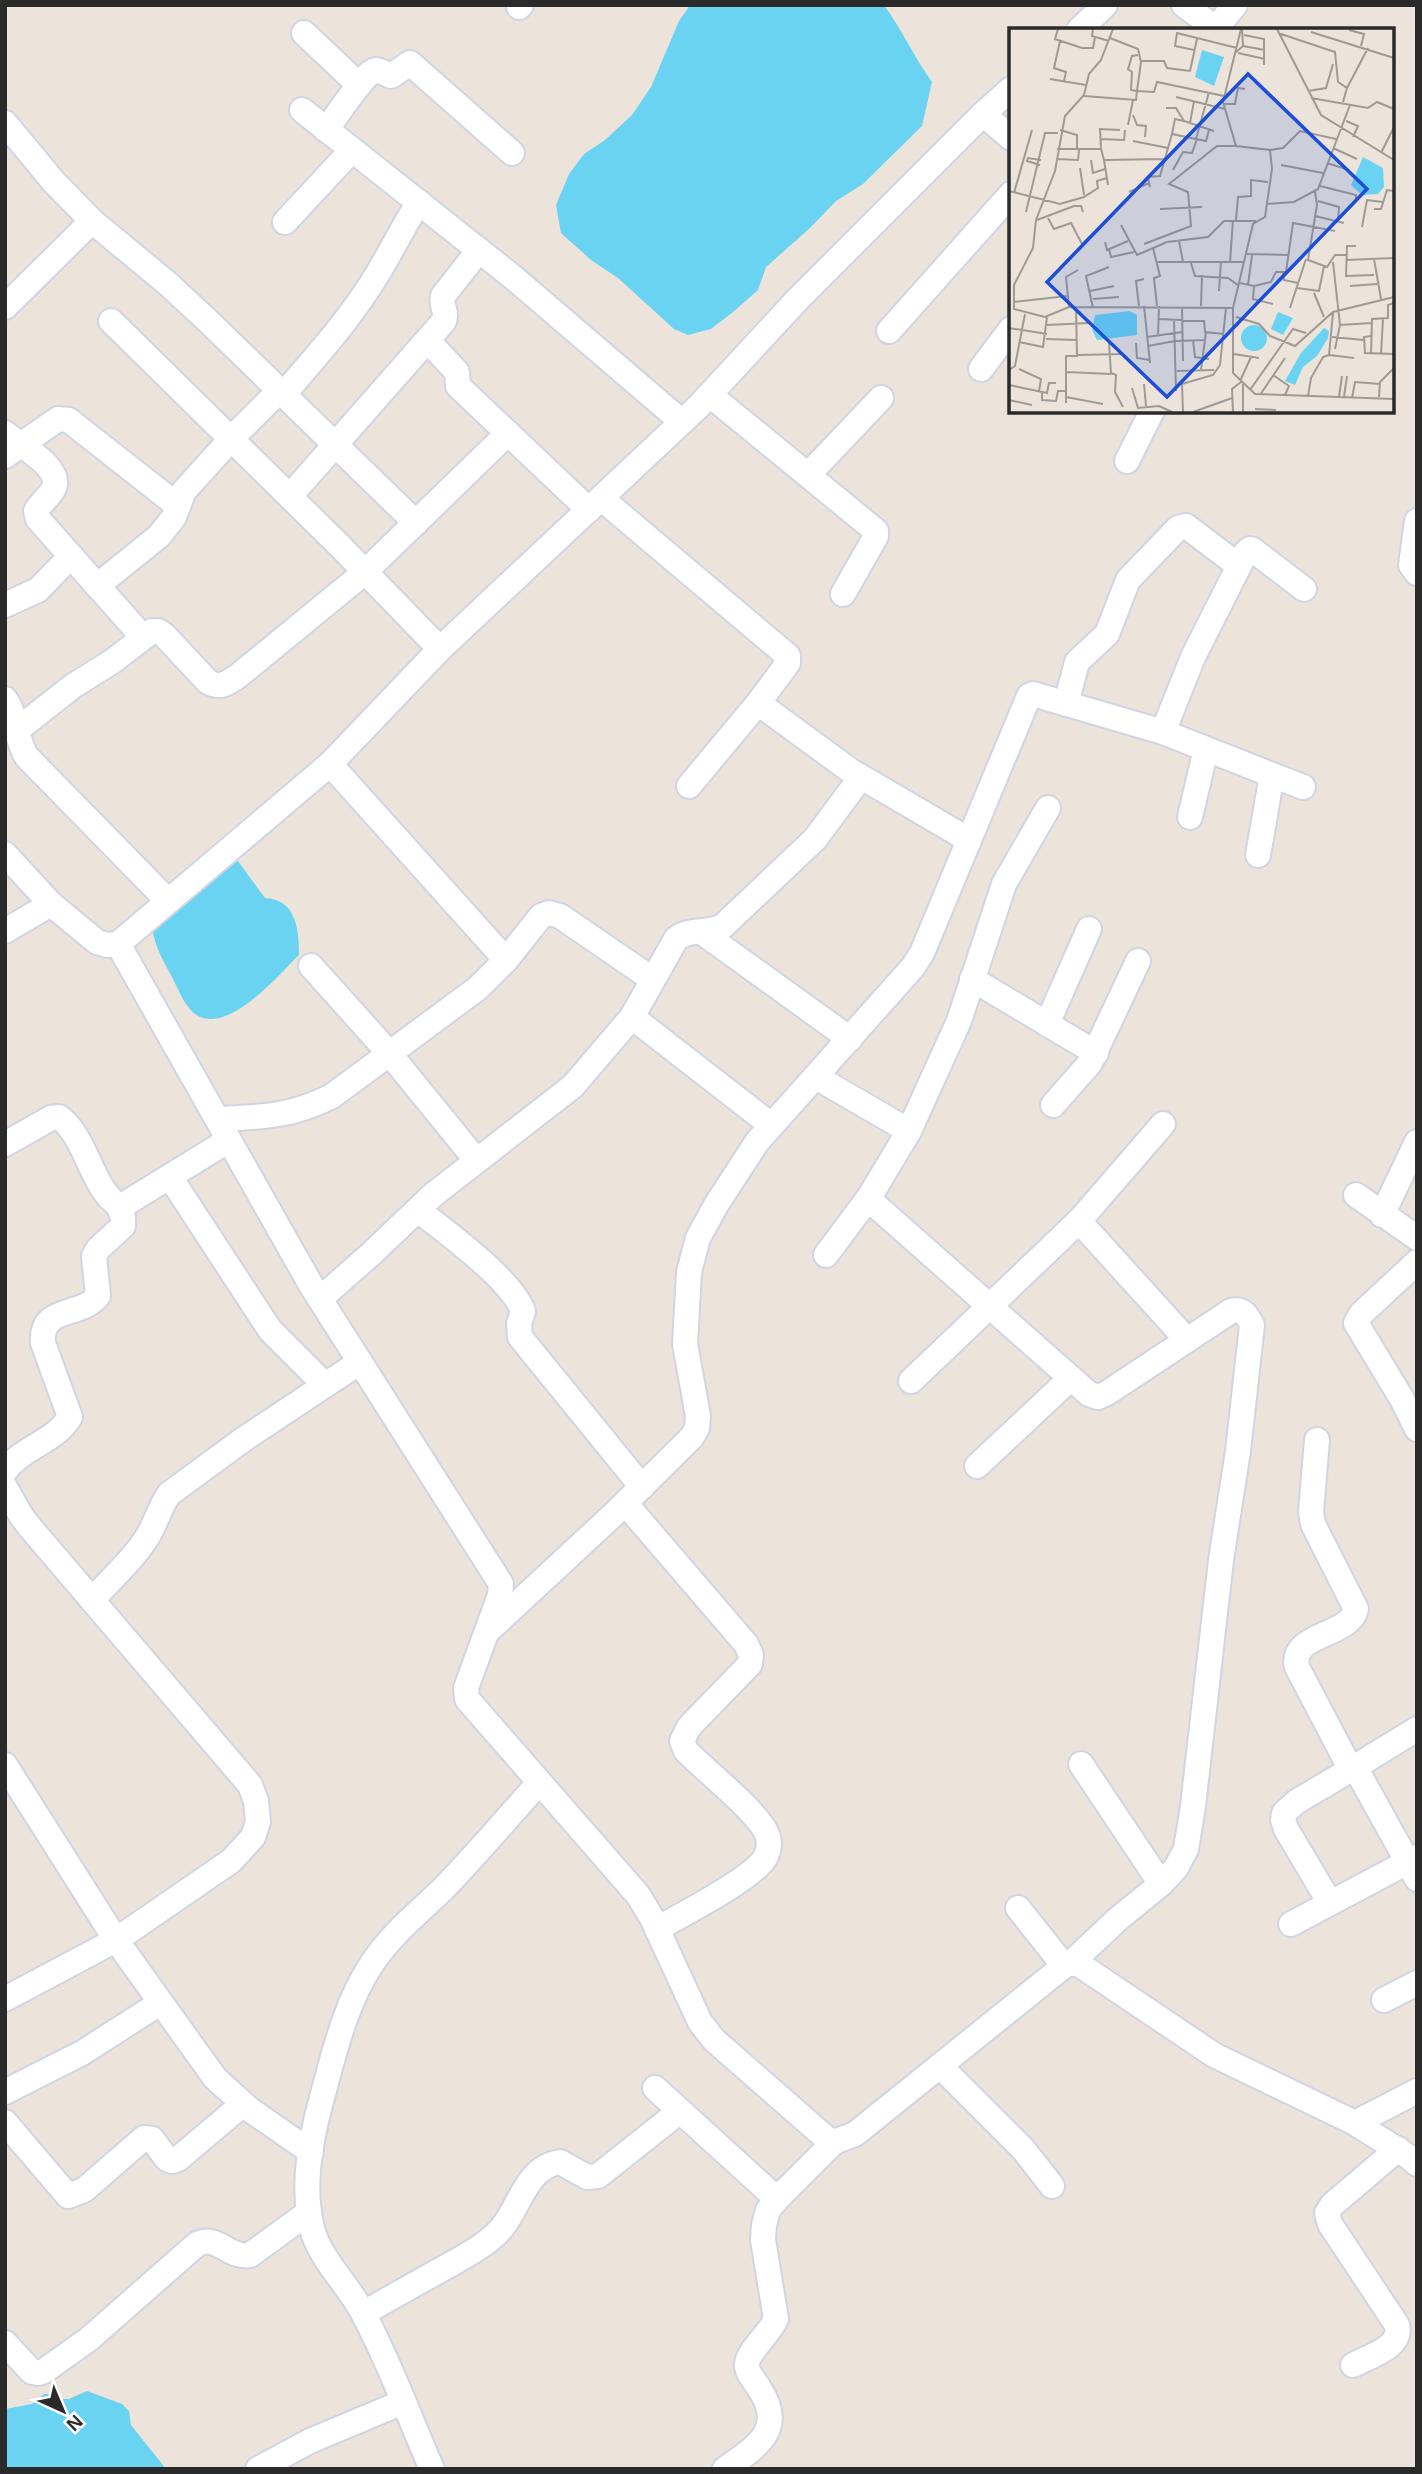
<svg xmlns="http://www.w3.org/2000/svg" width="1422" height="2474" font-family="Arial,sans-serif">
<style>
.water{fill:#6ad3f2}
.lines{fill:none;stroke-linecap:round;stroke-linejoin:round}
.minor-casing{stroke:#d0d4e3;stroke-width:28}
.minor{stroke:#fff;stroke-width:24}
.inset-road{fill:none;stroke:#9e9a94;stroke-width:2}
.view{fill:#1d4ed8;fill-opacity:0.15;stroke:#1d4ed8;stroke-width:3.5}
.inset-edge{fill:none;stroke:#2a2a2a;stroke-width:3.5}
</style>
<rect width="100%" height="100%" fill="#ece4db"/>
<!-- water -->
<g class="water">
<path d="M690 5H884C902 30 914 57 932 82L922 126 863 184 836 201 810 228 766 267 758 290 733 312 711 329 688 335 674 329 618 278 591 260 561 233 556 205 569 174 584 154 605 140 632 115 651 87 679 21Z"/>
<path d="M238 861 265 898C296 899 299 929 299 955 279 974 231 1033 198 1016 186 1009 180 993 174 981 165 963 154 947 152 926L226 866Z"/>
<path d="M87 2391 122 2404 129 2411 131 2425 166 2469H5V2409L32 2404 44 2394H52L59 2399H69Z"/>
</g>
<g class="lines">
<defs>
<g id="minor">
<path d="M1184 5 1218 30"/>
<path d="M519 7 521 5"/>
<path d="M1216 28 1235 5"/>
<path d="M1079 30 1105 5"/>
<path d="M304 33 359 85"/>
<path d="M302 110 514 278 682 422"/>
<path d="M983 114 1011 138"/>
<path d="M5 123 53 181 92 221 167 283 208 321 416 523"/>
<path d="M326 130C334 120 366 70 376 70 380 70 387 75 391 76L410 63 512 153"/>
<path d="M285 222 352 150"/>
<path d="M5 307 92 221"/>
<path d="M111 321 340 546 440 649"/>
<path d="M889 331 1011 194"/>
<path d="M428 341 457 372 458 386 589 510"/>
<path d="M981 369 1011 329"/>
<path d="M284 394C317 355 352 317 378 273 392 250 404 225 419 202"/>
<path d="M710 395 876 531V536L843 594"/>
<path d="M5 433C18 444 57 464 55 484 54 493 40 503 36 511L38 519 142 636"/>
<path d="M5 456 58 419 69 420 80 429 178 506"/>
<path d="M1127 461 1152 411"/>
<path d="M808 475 881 398"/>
<path d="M290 496 444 321C448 312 440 305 443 296L479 250"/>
<path d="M602 499 788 656V663L759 702 762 706 851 771 969 840"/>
<path d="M1417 521 1411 565 1417 573"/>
<path d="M97 586 159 536 174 517 184 491 231 439 280 390"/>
<path d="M5 605 38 590 71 556"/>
<path d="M5 699C18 717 15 739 27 757L168 901"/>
<path d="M1066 704 1077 662 1107 634 1128 580 1178 528 1186 526 1239 566"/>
<path d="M17 730 73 686 113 661 152 631H158L164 635 208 682C221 689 227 683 238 676L365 572 508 433"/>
<path d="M1163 732 1193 657 1246 552 1250 549 1253 550 1304 589"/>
<path d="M330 764 506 960"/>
<path d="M689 786 759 702"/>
<path d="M1048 808 1004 884 959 1021 909 1131 870 1196 874 1204 1089 1394 1098 1397 1107 1393 1231 1311C1243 1308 1247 1315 1252 1325L1238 1451 1221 1560 1193 1806 1186 1849 1176 1868 1161 1884 1119 1918 1071 1963"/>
<path d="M1190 817 1206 749"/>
<path d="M5 854 51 904 97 942 107 945 118 944 330 764 440 649 699 406 798 299 983 114 1011 89"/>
<path d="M1258 855 1272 775"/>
<path d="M5 931 51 904"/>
<path d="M703 933 850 1039"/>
<path d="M118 944 311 1285 501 1584 500 1595 466 1688 467 1699 638 1895 652 1918 700 2022 714 2040 826 2138 834 2142 855 2134 1064 1966 1071 1963 1080 1965 1214 2055 1355 2123 1409 2157 1417 2164"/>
<path d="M311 966 389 1053 476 1160"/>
<path d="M972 979 1096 1053"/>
<path d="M632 1017 771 1125"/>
<path d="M1047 1024 1089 929"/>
<path d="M816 1077 909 1131"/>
<path d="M1053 1105 1090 1063 1138 961"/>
<path d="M217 1119C261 1117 291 1117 332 1096L478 988 506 960 541 916 549 913 560 916 652 979"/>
<path d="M5 1144 51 1118 59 1117C86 1136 91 1187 118 1205L125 1204 229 1140"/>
<path d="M170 1177 270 1330 325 1385"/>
<path d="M1356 1195 1417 1238"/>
<path d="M418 1210C446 1232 511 1279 523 1311L519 1324 520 1337 642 1487"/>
<path d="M1382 1215 1417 1142"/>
<path d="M1079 1221 1187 1340"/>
<path d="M826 1255 870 1196"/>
<path d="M1417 1262 1361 1314 1356 1323 1402 1399 1417 1429"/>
<path d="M320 1299 371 1254 433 1195 573 1086 632 1017 676 939C689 928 707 934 723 926L815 839 861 777"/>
<path d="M911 1381 1079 1221 1163 1124"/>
<path d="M1317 1440 1311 1512 1313 1524 1356 1609C1350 1637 1289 1633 1297 1667L1351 1770"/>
<path d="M977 1466 1071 1378"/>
<path d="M5 1471C22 1447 55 1442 70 1417L43 1343C40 1305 80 1318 98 1296L94 1256 98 1249 123 1226V1217L118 1205"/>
<path d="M5 1487 20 1514 28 1525 250 1785 256 1801 258 1822 253 1837 231 1861 116 1940 5 1999"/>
<path d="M625 1503 746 1644 751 1655 750 1664 689 1727 682 1741 686 1751C705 1770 755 1810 766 1832 770 1840 770 1849 765 1858 751 1880 681 1915 657 1929"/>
<path d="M92 1600C111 1579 135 1558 149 1534 157 1520 160 1507 169 1494L244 1439 360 1362"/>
<path d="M489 1630 614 1514 692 1437 697 1428 698 1416 685 1344 689 1272 698 1238 716 1205 757 1142 913 967 922 953 1029 696 1033 694 1163 732 1303 787"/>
<path d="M1417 1729 1355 1767 1417 1879"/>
<path d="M1081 1764 1161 1884"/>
<path d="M5 1765 116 1940 215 2078 249 2109 311 2152"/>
<path d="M1330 1903 1286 1829 1283 1820 1284 1813 1296 1802 1355 1767"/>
<path d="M1018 1908 1064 1966"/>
<path d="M1291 1924 1417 1857"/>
<path d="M1384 2000 1417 1983"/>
<path d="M940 2066 1023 2149 1052 2186"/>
<path d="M655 2088 777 2199"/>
<path d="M5 2092 82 2053 160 2003"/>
<path d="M5 2122 68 2196 84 2190 144 2138 152 2139 167 2159 172 2161 178 2159 243 2104"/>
<path d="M1355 2123 1417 2091"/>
<path d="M364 2313C390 2298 417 2283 444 2268 463 2257 486 2246 501 2229 520 2207 526 2167 560 2162L587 2177 598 2176 680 2111"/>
<path d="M5 2343 32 2372 38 2373 44 2371 89 2339 197 2244C218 2234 229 2259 250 2255L309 2212"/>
<path d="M1353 2365C1370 2356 1403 2347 1397 2325L1330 2224 1327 2213 1332 2205 1398 2149"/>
<path d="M258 2469 310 2441 403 2402"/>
<path d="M432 2469C409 2417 390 2363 363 2313 349 2286 322 2261 313 2232 301 2190 310 2142 321 2101 334 2054 345 2003 373 1962 393 1933 418 1913 443 1889 476 1855 507 1818 539 1783"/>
<path d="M725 2469C758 2446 786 2429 759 2388 755 2381 746 2372 747 2364 748 2351 770 2333 776 2319L763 2240 764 2225 768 2210 777 2199 834 2142"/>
</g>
</defs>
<!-- minor casing -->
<use href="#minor" class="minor-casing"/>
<!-- minor -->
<use href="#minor" class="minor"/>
</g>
<!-- overview -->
<g transform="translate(1009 28)">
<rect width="385" height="385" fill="#ece4db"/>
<path d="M193 22 215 29 205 58 186 49ZM354 129 374 140 375 159 369 166 353 167 342 157ZM121 283 128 287V307L88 312 83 302 86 287ZM269 284 284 290 274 307 262 301ZM232 310a13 13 0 1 1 26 0a13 13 0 1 1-26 0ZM315 300 320 303 319 310 308 328 294 339 286 357 276 353 292 325Z" fill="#6ad3f2"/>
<path class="inset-road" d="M49 1 46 11 73 20H84L86 9M84 1 83 8 100 13M104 1 92 32 80 46 75 67 56 88 46 143 27 192 24 220 5 257V281L36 289 60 279 224 280V345L246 366 385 371M268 1 312 87 385 132M340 2 355 6 352 18M302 4 385 30M269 5 326 24 329 54 338 60 334 74M235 7 255 11V37M101 10 129 21 132 34 128 63M51 13 45 40 57 44 55 53M234 18 256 22M185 22 166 18 168 5 228 20M226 25 234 18 233 1M229 25 256 31M132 33H155L158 40 181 43 188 11M41 51 77 57M338 60 359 20M128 63 122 62 123 44 119 41 123 28 129 27M299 63 317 60 324 36M75 68 127 72 128 63 145 64 148 54 215 68M167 69 216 81M302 70 359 80 368 74 385 81M214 76H226L229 60 236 61M157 80H167L175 93 205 103M124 87 128 97 137 98 136 109M337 93 349 98 344 109M181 95 185 73M119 97 124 72M51 102 68 107V122M163 106 166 91 175 93M91 111 115 112 116 102M187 111 197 113 200 102M124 113 159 120M324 120 348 131M48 121H92L95 132 156 131M92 121 91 101 111 102M261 122 274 120 291 103 327 111M372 125 385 99M48 131 69 132 70 122M82 132 84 145 96 141M95 132 99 157M318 135 340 142M31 137 18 133 19 130 32 132M272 137 314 145M71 140 75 167M164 142 174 124 183 125 188 111M311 158 347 167V173M141 159 139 149 151 148 163 106 187 111 200 64M0 163 51 176 75 169 89 160 88 153 98 150M306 163 308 177 299 232 318 239 326 227H338M120 164 140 155M5 165 23 102M309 173 330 179 329 194M257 176 285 174 309 161 341 77M151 181 193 179M365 181H372L378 162 385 163M17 184 36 105H49M306 188 335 195M39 190 45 201 62 195 73 216 91 199M28 192 65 178H72L74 184M227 192 229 169 242 168V152L259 154M112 197 128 227 158 214 199 209 215 193H247M353 199 358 172 374 174M170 213 174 234M96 214 98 222 119 213M135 216 182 198 179 164 160 156 208 118H226M347 218H338L337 248 365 247M144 220 151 248 145 250 148 278M100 221 102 229 125 224M238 226 280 227M365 231 372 271M337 232 385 230M148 234H236M221 234 224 192M324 234 331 297 363 295M182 235 186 248 219 250 230 258M274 245 275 252 289 255M231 255 245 258 244 271 264 276M239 257 243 227M245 258 262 254 267 244H277L284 195 326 203M341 258 368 256M288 260 310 263 315 238M81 263 105 258M210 263 212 233M305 265 315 289M84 271 110 269M5 274 58 268M130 278 127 253 135 251M135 278 141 335M192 278 193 247M60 279 57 249 69 242M173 279 174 333M84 280 77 248 100 239M224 280 244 196 256 189 263 141 261 122 227 118 214 74 232 1M281 280 297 231M227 289 250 296 261 308 286 318 324 284 385 269M150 291 195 293 196 304 215 306M165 291 167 363M38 297 80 295M0 300 38 306M149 306 150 278M362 308 355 309 356 325 385 326M138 309 173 304M323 309 355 312M37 311 67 312M184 312 186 329 200 331M166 313 197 312M10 314 34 319 38 289M100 315 102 345 107 347 106 364 114 379M127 315 128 330 141 332M139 318 166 313M326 321 331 297M225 326 250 330M362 326 363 291 379 290V277L385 275M372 326 374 291M68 327 115 326M320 327 345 330M10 341 32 351 30 363M0 342 6 338 16 286M192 342 197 304M168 343 205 342M57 344 102 346M264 347 280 358 276 367M231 353 242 329M135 356 137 378M0 357 38 365 40 355H47M123 360 129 380 150 378 163 384M241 362 284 301 297 305M33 364V372L47 373 49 363H58M251 367 276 330M299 368 302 350 314 329 320 327 324 285M57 369 94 376M330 369 333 348M335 369 338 348M370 369 371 354 385 340M343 370 346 354 371 356M0 372 23 377M57 375V328H68L67 279M246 381 267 382M174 384 173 356 204 347 211 337 217 280M184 384 223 370M224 384 223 361 232 354M234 384V356"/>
<path class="view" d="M239 46 358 161 158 369 38 254Z"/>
<rect width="385" height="385" class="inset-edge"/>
</g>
<!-- border -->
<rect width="1422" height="2474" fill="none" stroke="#2a2a2a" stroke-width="14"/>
<!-- north arrow -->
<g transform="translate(63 2411) rotate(136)" stroke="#ffffff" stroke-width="5" paint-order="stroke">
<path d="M0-5L12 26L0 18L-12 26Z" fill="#2a2a2a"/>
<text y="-10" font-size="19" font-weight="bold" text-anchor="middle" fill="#2a2a2a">N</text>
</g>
</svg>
